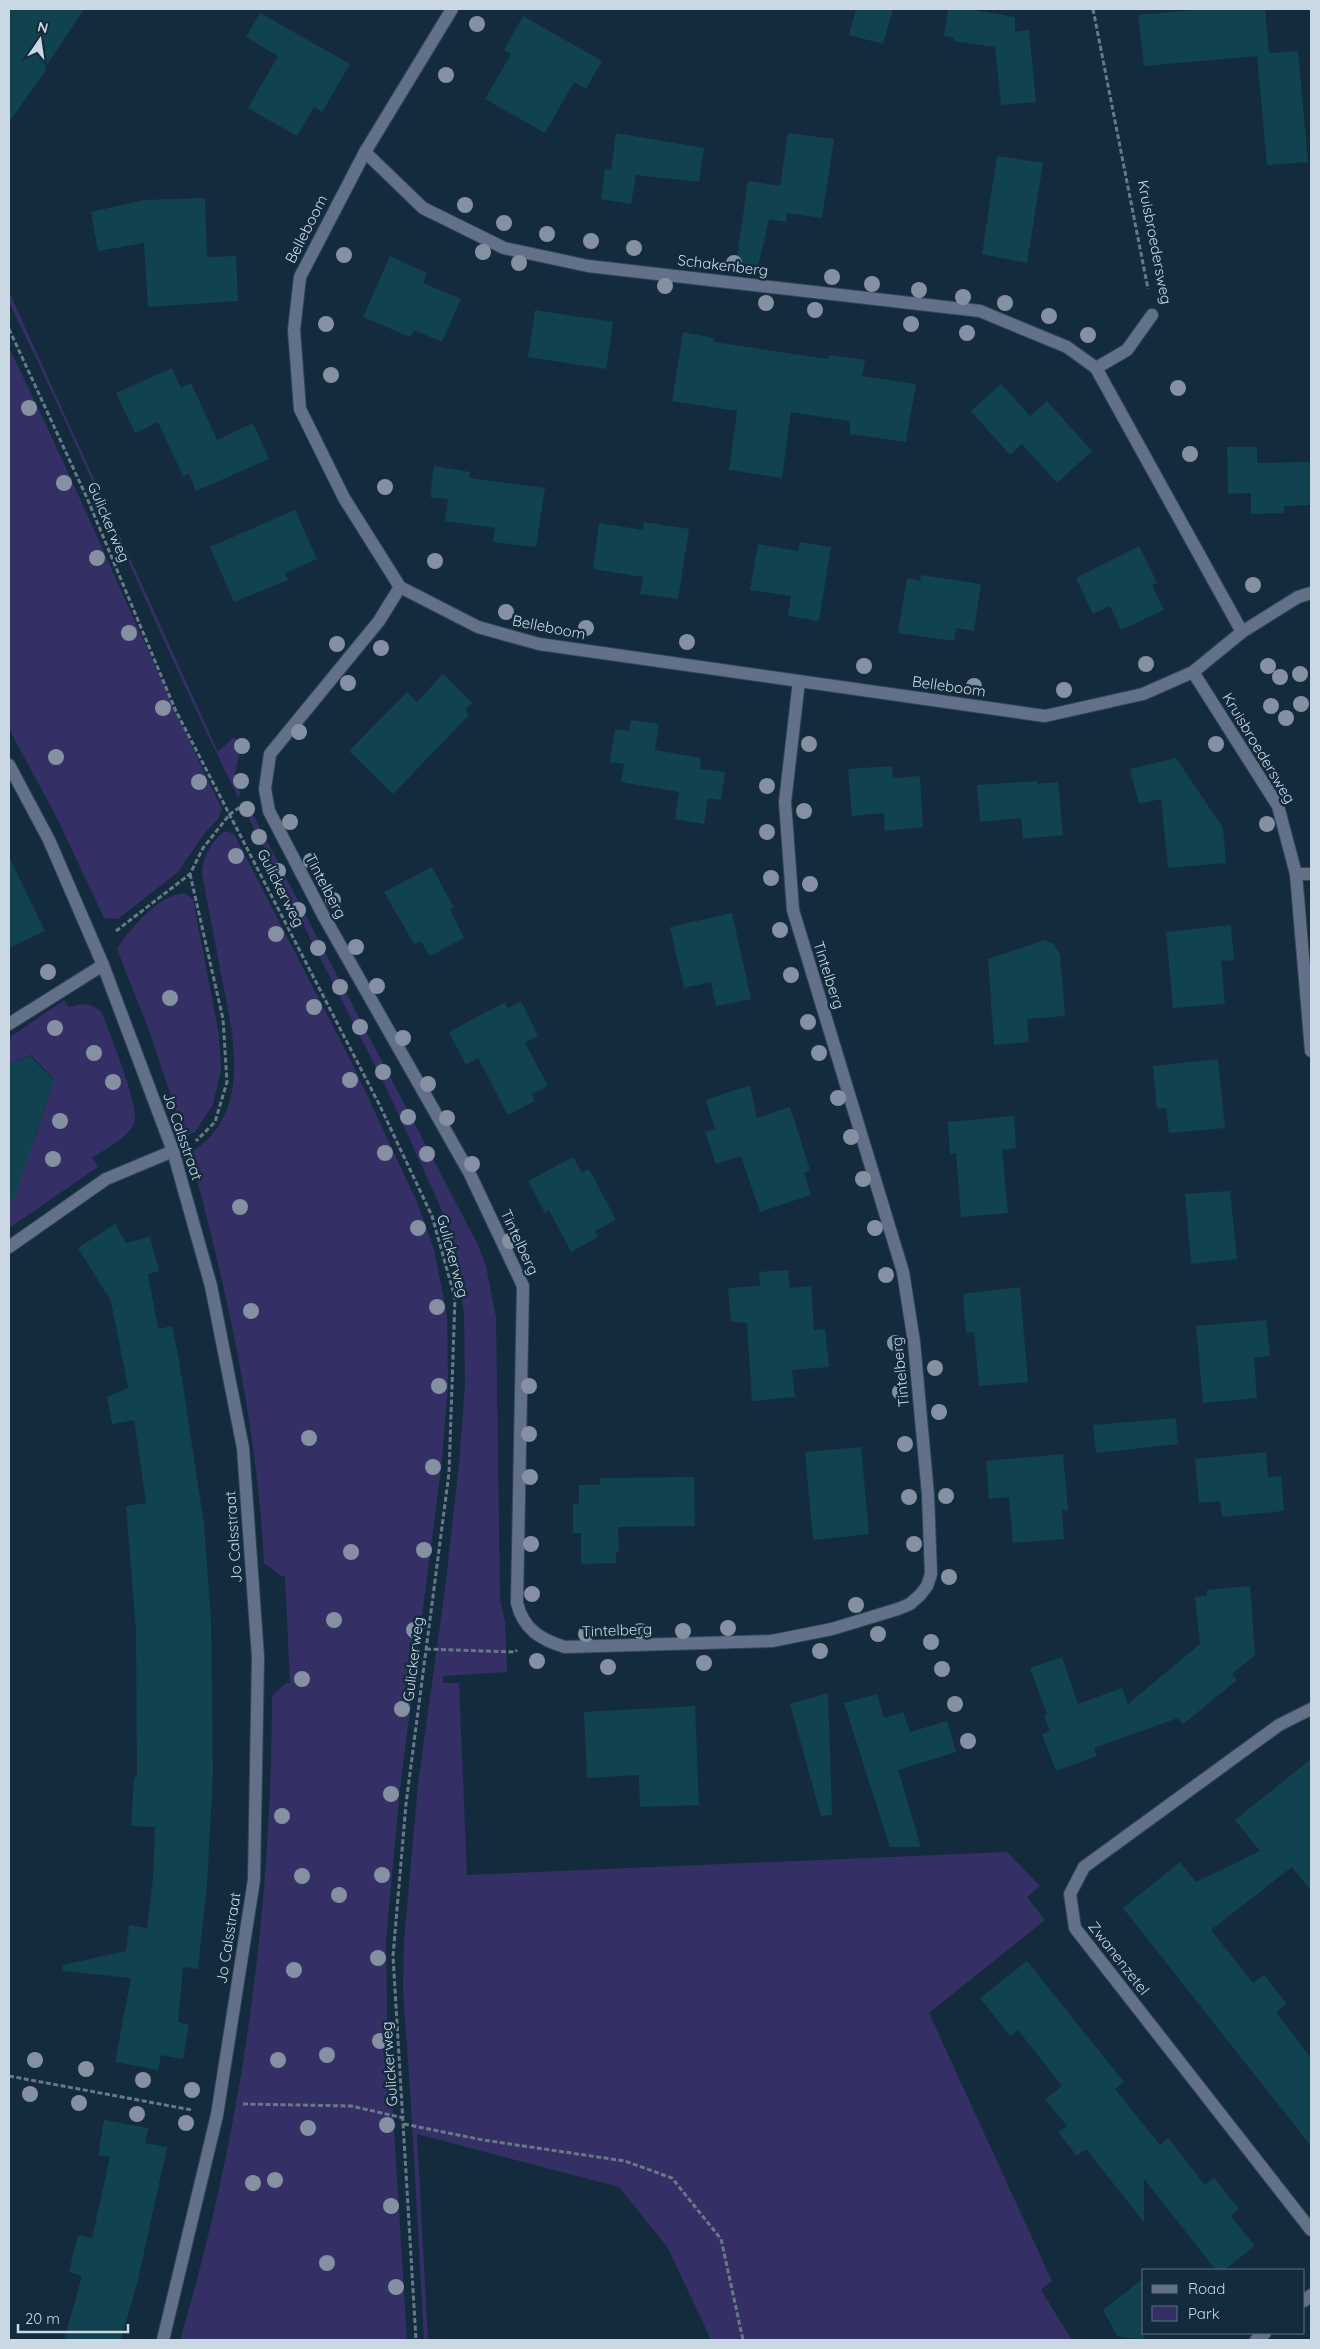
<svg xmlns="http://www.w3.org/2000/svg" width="1320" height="2349" font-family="Quicksand,sans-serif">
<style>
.green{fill:#343065}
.building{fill:#114250}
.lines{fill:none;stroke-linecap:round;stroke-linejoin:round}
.minor-casing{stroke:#314758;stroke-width:14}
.path{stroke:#677988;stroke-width:3;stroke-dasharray:5 2.5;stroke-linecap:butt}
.minor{stroke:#637089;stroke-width:12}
.tree{fill:#8590a2}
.labels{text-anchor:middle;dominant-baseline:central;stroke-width:5;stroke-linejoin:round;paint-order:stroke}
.street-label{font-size:15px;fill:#cad8e3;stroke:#142b3d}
</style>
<rect width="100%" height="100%" fill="#142b3d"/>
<!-- green -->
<g class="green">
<path d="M9 292 218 752 234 737 241 745 234 779 241 794 238 797C157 634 89 465 9 302Z"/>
<path d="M9 348C84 499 147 656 222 809L218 819 204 834 178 872 118 919 104 918 57 818 9 729Z"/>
<path d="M248 805 477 1243 486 1266 496 1317 500 1599 505 1622 507 1672 443 1676V1683H459L467 1875 1007 1852 1040 1886 1027 1897 1045 1920 929 2013 1052 2281 1041 2290 1072 2340H711L668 2248 619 2187 417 2134 428 2340H424L411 2104 403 1991 404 1941 418 1784 445 1589 459 1464 465 1385 464 1313 455 1261 445 1225 447 1223 435 1195 385 1085 243 807Z"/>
<path d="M226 831 234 834 353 1065 417 1202 434 1249 447 1315 448 1384 442 1460 400 1789 386 1940 387 2014 407 2340H180C242 2131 271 1918 272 1700L273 1695 286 1683H290L285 1576H281L264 1563C257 1423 226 1287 190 1153 254 1114 233 1034 221 974 215 940 208 906 202 873 203 857 212 839 226 831Z"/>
<path d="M184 893 193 899 219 1035 221 1069 213 1104 195 1132 185 1137 150 1033 117 949C131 928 157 896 184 893Z"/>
<path d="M64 1000 69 1007C83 1003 91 1002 102 1013 109 1032 141 1109 134 1124 126 1139 105 1149 92 1158L98 1167 9 1228V1154L28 1136 34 1141 54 1079 31 1055 9 1063V1038Z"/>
</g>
<!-- building -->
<g class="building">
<path d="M9 9H84L45 68 47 69 9 122Z"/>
<path d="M856 9H893L883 44 849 35Z"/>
<path d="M948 9H967L1015 17V32L1029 30 1036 102 1001 105 995 47 953 41 954 38 944 36Z"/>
<path d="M1206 9H1265L1269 53 1298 51 1308 162 1267 165 1257 56 1144 66 1138 15Z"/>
<path d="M260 13 350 64 322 112 314 107 297 136 248 108 278 56 246 37Z"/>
<path d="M523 16 602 61 586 89 574 82 545 133 485 99 511 54 504 50Z"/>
<path d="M616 133 704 148 699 182 636 175 631 204 601 199 605 169 611 170Z"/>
<path d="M788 133 834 139 822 218 787 213 786 222 769 219 756 275 735 271 748 181 780 186Z"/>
<path d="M997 156 1043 163 1027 263 982 254Z"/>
<path d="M205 198 207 257 236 256 238 301 148 307 144 243 98 251 91 212 144 200Z"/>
<path d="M390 256 427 273 423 283 461 299 442 342 414 330 410 337 363 317Z"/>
<path d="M535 310 613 322 606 369 528 357Z"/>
<path d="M683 332 714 338V342L828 359 829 355 865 360 862 376 916 384 906 442 850 434V421L791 412 782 478 729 470 737 411 672 401Z"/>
<path d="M172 368 181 388 191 383 217 440 253 423 269 459 196 491 189 474 183 476 158 422 135 433 116 393Z"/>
<path d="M1001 384 1030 416 1047 401 1092 451 1057 483 1022 444 1010 455 971 411Z"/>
<path d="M1227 447H1257V463L1311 462V505L1284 506V513L1251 514V493L1228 494Z"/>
<path d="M434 466 470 472 469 478 545 488 536 547 493 542 495 528 445 521 448 499 430 497Z"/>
<path d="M295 510 317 559 285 573 288 580 234 602 210 547Z"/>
<path d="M644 522 689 529 678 599 640 594 643 577 593 569 599 523 643 530Z"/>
<path d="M800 542 831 547 819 621 788 616 791 596 750 590 758 544 798 551Z"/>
<path d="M1139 546 1157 583 1152 585 1164 610 1121 630 1110 606 1093 614 1076 578Z"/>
<path d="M921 575 981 584 974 631 956 628 954 641 898 633 907 578 920 581Z"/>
<path d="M443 674 472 703 465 710 469 715 393 794 349 751 407 692 417 702Z"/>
<path d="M631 720 659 724 655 750 701 758 700 769 725 772 721 800 708 798 704 824 675 819 679 792 621 782 624 764 610 762 615 729 629 731Z"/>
<path d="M1176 758 1223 828 1226 863 1168 868 1161 799 1139 804 1130 769Z"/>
<path d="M892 766 893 778 920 776 923 827 885 831 884 813 852 816 848 769Z"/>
<path d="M1037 781V784L1058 782 1063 835 1023 839 1021 818 980 822 977 785Z"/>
<path d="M9 857 45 931 9 948Z"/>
<path d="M432 867 454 908 450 909 464 938 430 956 421 941 414 944 384 892Z"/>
<path d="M732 913 751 999 716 1006 711 982 684 988 670 927Z"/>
<path d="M1231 925 1234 960 1221 961 1225 1004 1173 1008 1166 932Z"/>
<path d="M1045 940 1053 944 1060 954 1065 1016 1027 1019 1029 1042 994 1045 988 959Z"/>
<path d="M521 1001 538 1036 525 1043 548 1086 531 1094 535 1101 508 1115 478 1058 466 1065 449 1032 505 1002 508 1008Z"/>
<path d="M30 1056 54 1080 14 1199 9 1198V1063Z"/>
<path d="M1218 1059 1225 1128 1169 1133 1166 1108 1157 1109 1153 1066Z"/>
<path d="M750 1085 757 1118 790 1107 810 1170 804 1173 811 1195 760 1212 741 1156 716 1164 705 1132 715 1129 706 1100Z"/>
<path d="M1014 1116 1016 1148 1002 1150 1008 1213 961 1217 956 1153 950 1154 948 1122Z"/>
<path d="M573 1157 582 1173 589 1169 616 1220 595 1231 598 1237 571 1252 549 1210 545 1213 528 1181Z"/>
<path d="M1230 1191 1237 1259 1191 1264 1185 1194Z"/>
<path d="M115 1224 126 1243 150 1237 159 1271 148 1274 158 1329 172 1326 179 1360 204 1524 211 1619 213 1775 207 1884 198 1969 183 1967 178 2022 189 2025 183 2059 161 2055 158 2070 115 2062 131 1978 63 1971V1965L126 1951 129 1925 147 1928 153 1878 155 1827 131 1826 134 1777H137L136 1630 126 1506 146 1503 134 1420 112 1424 107 1397 128 1388 111 1301 78 1248Z"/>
<path d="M788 1270 790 1288 811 1286 814 1330 825 1329 829 1367 792 1370 795 1397 752 1401 747 1323 731 1322 728 1288 760 1286 759 1272Z"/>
<path d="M1020 1287 1028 1382 979 1386 974 1332 966 1333 963 1294Z"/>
<path d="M1266 1320 1270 1356 1254 1358 1257 1398 1203 1403 1196 1326Z"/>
<path d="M1176 1418 1178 1444 1096 1453 1093 1425Z"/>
<path d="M861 1447 869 1534 813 1540 805 1452Z"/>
<path d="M1266 1452 1268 1477 1281 1476 1284 1511 1222 1517 1220 1501 1199 1503 1195 1459Z"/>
<path d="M1063 1454 1068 1510H1062L1064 1539 1013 1543 1009 1497 989 1499 986 1461Z"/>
<path d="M694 1477 695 1526 618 1527 619 1552H616V1563L581 1564V1533H573V1504L579 1503V1485H600V1478Z"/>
<path d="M1250 1586 1255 1655 1232 1674 1237 1680 1183 1724 1178 1718 1094 1748 1097 1756 1056 1771 1042 1734 1050 1731 1044 1716 1047 1714 1030 1668 1062 1657 1078 1704 1122 1688 1128 1704 1200 1644 1195 1597 1207 1596V1590Z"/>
<path d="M828 1693 832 1815 821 1816 790 1704Z"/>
<path d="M877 1694 884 1718 903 1712 910 1732 947 1721 956 1752 898 1770 921 1847H890L844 1703Z"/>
<path d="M695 1706 699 1805 640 1807 639 1775 587 1778 584 1712Z"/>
<path d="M1311 1759V1891L1292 1867 1211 1930 1253 1983 1264 1975 1287 2004 1276 2012 1311 2058V2146L1123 1908 1180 1862 1196 1882 1260 1851 1235 1820Z"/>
<path d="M1027 1961 1124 2082 1115 2089 1160 2145 1168 2138 1205 2185 1214 2178 1239 2209 1231 2216 1255 2246 1224 2270H1216L1144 2179V2222L1086 2149 1077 2156 1058 2132 1067 2126 1045 2099 1062 2086 1018 2030 1010 2036 980 1998Z"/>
<path d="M104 2120 148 2128 145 2143 167 2147 138 2280 121 2340H64L82 2276 69 2272 78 2235 92 2238 110 2157 98 2155Z"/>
<path d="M1144 2278V2340L1117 2336 1103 2310Z"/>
</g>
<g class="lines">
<defs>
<g id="minor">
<path d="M452 9 365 152 300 277 294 330 300 409 344 498 400 587 478 627 539 644 1045 716 1143 694 1193 672 1242 632 1298 597 1311 593"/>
<path d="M365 152 423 208 504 248 588 266 980 311 1067 347 1096 368"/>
<path d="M1152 315 1127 350 1096 368 1242 632"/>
<path d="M400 587 379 621 270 754 265 789 269 811 323 915 469 1172 523 1286 517 1603C523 1629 541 1640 565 1647L772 1641 832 1629 898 1609 910 1604 920 1595 927 1586 931 1574 928 1495 914 1342 903 1272 793 910 785 802 799 681"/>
<path d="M1193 672 1278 806 1296 874 1311 1051"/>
<path d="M9 765 49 840 103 965 173 1151 211 1286 243 1448 258 1657 254 1880 217 2115 163 2340"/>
<path d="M1296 874H1311"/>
<path d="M9 1024 103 965"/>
<path d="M9 1247 106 1179 173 1151"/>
<path d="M1311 1709 1279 1725 1084 1867 1070 1894 1075 1928 1311 2230"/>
<path d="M1304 2301 1311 2295"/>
<path d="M1256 2340 1265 2333"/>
</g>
</defs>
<!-- minor casing -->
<use href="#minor" class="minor-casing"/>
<!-- path -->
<g class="path">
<path d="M1093 9 1148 289"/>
<path d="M9 329 87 498 175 709 379 1104 432 1216 455 1298 449 1473 406 1804 393 1956 416 2340"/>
<path d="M190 874 223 1019 227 1082 215 1122 196 1141"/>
<path d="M116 931 190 874 203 848 230 814 243 805"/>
<path d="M426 1649 515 1652 517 1650"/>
<path d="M9 2076 192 2110"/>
<path d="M243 2104 351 2106 404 2118"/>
<path d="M404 2124 483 2140 625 2161 672 2178 721 2239 743 2340"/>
</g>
<!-- minor -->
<use href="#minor" class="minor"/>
</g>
<!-- trees -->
<g class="tree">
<circle cx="477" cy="24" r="8"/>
<circle cx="446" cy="75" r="8"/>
<circle cx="465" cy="205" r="8"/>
<circle cx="504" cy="223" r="8"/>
<circle cx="547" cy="234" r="8"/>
<circle cx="591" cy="241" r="8"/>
<circle cx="634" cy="248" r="8"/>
<circle cx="483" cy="252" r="8"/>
<circle cx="344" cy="255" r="8"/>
<circle cx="519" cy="263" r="8"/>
<circle cx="734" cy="263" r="8"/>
<circle cx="832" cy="277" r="8"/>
<circle cx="872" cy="284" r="8"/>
<circle cx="665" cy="286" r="8"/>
<circle cx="919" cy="290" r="8"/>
<circle cx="963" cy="297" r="8"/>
<circle cx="766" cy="303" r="8"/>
<circle cx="1005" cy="303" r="8"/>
<circle cx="815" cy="310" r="8"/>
<circle cx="1049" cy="316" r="8"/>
<circle cx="326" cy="324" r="8"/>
<circle cx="911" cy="324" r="8"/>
<circle cx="967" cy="333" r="8"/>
<circle cx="1088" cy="335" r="8"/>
<circle cx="331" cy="375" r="8"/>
<circle cx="1178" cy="388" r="8"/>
<circle cx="29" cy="408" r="8"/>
<circle cx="1190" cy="454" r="8"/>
<circle cx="64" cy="483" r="8"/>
<circle cx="385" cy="487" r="8"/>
<circle cx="97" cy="558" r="8"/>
<circle cx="435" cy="561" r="8"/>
<circle cx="1253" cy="585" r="8"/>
<circle cx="506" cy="612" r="8"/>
<circle cx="586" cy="628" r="8"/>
<circle cx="129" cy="633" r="8"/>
<circle cx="687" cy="642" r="8"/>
<circle cx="337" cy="644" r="8"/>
<circle cx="381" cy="648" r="8"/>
<circle cx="1146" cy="664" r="8"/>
<circle cx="864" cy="666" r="8"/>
<circle cx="1268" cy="666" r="8"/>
<circle cx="1300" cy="674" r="8"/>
<circle cx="1280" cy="677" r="8"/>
<circle cx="348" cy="683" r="8"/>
<circle cx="974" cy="686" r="8"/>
<circle cx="1064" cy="690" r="8"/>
<circle cx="1301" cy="704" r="8"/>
<circle cx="1271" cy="706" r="8"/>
<circle cx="163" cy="708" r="8"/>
<circle cx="1286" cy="718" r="8"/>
<circle cx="299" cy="732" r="8"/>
<circle cx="809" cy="744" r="8"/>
<circle cx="1216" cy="744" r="8"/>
<circle cx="242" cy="746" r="8"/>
<circle cx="56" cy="757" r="8"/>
<circle cx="241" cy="781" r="8"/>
<circle cx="199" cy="782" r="8"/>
<circle cx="767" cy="786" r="8"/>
<circle cx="247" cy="809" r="8"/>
<circle cx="804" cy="811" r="8"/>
<circle cx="290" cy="822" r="8"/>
<circle cx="1267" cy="824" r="8"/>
<circle cx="767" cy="832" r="8"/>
<circle cx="259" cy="837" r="8"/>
<circle cx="236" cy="856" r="8"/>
<circle cx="311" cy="861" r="8"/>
<circle cx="278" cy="871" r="8"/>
<circle cx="771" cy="878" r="8"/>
<circle cx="810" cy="884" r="8"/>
<circle cx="333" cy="900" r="8"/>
<circle cx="298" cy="910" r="8"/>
<circle cx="780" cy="930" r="8"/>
<circle cx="276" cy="934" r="8"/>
<circle cx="356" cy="947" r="8"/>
<circle cx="318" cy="948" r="8"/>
<circle cx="48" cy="972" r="8"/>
<circle cx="791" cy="975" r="8"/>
<circle cx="377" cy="986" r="8"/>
<circle cx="340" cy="987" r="8"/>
<circle cx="170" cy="998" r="8"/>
<circle cx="314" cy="1007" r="8"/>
<circle cx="808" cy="1022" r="8"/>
<circle cx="360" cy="1027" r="8"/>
<circle cx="55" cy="1028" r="8"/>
<circle cx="403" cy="1038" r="8"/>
<circle cx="94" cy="1053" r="8"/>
<circle cx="819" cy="1053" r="8"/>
<circle cx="383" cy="1072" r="8"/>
<circle cx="350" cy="1080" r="8"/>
<circle cx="113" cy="1082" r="8"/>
<circle cx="428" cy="1084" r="8"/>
<circle cx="838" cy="1098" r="8"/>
<circle cx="408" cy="1117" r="8"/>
<circle cx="447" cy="1118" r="8"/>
<circle cx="60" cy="1121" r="8"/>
<circle cx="851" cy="1137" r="8"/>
<circle cx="385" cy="1153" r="8"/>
<circle cx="427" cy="1154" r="8"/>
<circle cx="53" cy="1159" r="8"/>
<circle cx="472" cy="1164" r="8"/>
<circle cx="863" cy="1179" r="8"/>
<circle cx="240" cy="1207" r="8"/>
<circle cx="418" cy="1228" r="8"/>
<circle cx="875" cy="1228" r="8"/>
<circle cx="510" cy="1241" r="8"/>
<circle cx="886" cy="1275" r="8"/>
<circle cx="437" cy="1307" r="8"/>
<circle cx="251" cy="1311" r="8"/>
<circle cx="895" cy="1343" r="8"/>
<circle cx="935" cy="1368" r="8"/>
<circle cx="439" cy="1386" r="8"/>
<circle cx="529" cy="1386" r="8"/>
<circle cx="900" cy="1392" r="8"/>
<circle cx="939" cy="1412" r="8"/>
<circle cx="529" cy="1434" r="8"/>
<circle cx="309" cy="1438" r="8"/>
<circle cx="905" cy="1444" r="8"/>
<circle cx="433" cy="1467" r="8"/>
<circle cx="530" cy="1477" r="8"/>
<circle cx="946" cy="1496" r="8"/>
<circle cx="909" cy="1497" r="8"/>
<circle cx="531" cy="1544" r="8"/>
<circle cx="914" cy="1544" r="8"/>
<circle cx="424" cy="1550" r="8"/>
<circle cx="351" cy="1552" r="8"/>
<circle cx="949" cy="1577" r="8"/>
<circle cx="532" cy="1594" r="8"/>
<circle cx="856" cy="1605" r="8"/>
<circle cx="334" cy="1620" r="8"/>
<circle cx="728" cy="1628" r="8"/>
<circle cx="414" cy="1630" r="8"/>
<circle cx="640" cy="1631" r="8"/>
<circle cx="683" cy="1631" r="8"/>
<circle cx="586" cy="1634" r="8"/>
<circle cx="878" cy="1634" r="8"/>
<circle cx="931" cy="1642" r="8"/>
<circle cx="820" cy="1651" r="8"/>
<circle cx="537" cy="1661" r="8"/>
<circle cx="704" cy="1663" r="8"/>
<circle cx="608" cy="1667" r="8"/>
<circle cx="942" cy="1669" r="8"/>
<circle cx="302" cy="1679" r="8"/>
<circle cx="955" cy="1704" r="8"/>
<circle cx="402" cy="1709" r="8"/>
<circle cx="968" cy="1741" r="8"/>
<circle cx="391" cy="1794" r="8"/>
<circle cx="282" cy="1816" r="8"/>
<circle cx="382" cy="1875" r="8"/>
<circle cx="302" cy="1876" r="8"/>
<circle cx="339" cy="1895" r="8"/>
<circle cx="378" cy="1958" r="8"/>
<circle cx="294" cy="1970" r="8"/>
<circle cx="380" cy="2041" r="8"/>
<circle cx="327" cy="2055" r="8"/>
<circle cx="35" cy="2060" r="8"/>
<circle cx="278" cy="2060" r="8"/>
<circle cx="86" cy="2069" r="8"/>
<circle cx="143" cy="2080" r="8"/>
<circle cx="192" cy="2090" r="8"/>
<circle cx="30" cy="2094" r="8"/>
<circle cx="79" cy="2103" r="8"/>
<circle cx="137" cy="2114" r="8"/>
<circle cx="186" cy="2123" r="8"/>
<circle cx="387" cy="2125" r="8"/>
<circle cx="308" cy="2128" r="8"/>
<circle cx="275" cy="2180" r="8"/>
<circle cx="253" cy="2183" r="8"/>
<circle cx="391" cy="2206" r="8"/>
<circle cx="327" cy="2263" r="8"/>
<circle cx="396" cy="2287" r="8"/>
</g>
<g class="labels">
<!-- street labels -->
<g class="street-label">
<text transform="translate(306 229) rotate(-63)">Belleboom</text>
<text transform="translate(1155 242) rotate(79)">Kruisbroedersweg</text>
<text transform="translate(723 265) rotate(7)">Schakenberg</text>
<text transform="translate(109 522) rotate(67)">Gulickerweg</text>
<text transform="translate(549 627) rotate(11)">Belleboom</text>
<text transform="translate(949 686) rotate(8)">Belleboom</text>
<text transform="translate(1259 748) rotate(59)">Kruisbroedersweg</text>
<text transform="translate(326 886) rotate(62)">Tintelberg</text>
<text transform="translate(281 888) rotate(63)">Gulickerweg</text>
<text transform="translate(829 975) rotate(72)">Tintelberg</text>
<text transform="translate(183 1136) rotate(71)">Jo Calsstraat</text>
<text transform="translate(520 1242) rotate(65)">Tintelberg</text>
<text transform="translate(453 1256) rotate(75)">Gulickerweg</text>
<text transform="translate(900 1372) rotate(-96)">Tintelberg</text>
<text transform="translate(233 1537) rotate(-94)">Jo Calsstraat</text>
<text transform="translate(617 1630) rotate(-2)">Tintelberg</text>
<text transform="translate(413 1659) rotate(-83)">Gulickerweg</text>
<text transform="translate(228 1938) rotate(-81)">Jo Calsstraat</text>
<text transform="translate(1119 1958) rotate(52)">Zwanenzetel</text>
<text transform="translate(389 2064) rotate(-94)">Gulickerweg</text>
</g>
</g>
<!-- border -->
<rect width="1320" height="2349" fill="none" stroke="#cad8e3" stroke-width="20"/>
<!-- legend -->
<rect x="1142" y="2269" width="162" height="65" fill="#142b3d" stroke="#5d707f"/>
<rect x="1152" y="2285" width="25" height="8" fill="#637089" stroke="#5d707f"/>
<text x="1188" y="2294" font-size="15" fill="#cad8e3">Road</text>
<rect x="1152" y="2306" width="25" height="15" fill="#343065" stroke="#5d707f"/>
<text x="1188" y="2319" font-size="15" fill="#cad8e3">Park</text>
<!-- north arrow -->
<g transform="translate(40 40) rotate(13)" stroke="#142b3d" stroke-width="4" paint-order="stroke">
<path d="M0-4L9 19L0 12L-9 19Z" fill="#cad8e3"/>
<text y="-8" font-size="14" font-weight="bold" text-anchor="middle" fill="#cad8e3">N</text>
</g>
<!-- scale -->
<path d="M18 2324v8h110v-8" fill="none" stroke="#cad8e3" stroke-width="2.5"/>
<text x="25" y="2324" font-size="15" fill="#cad8e3" stroke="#142b3d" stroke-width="4" paint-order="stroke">20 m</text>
</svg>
